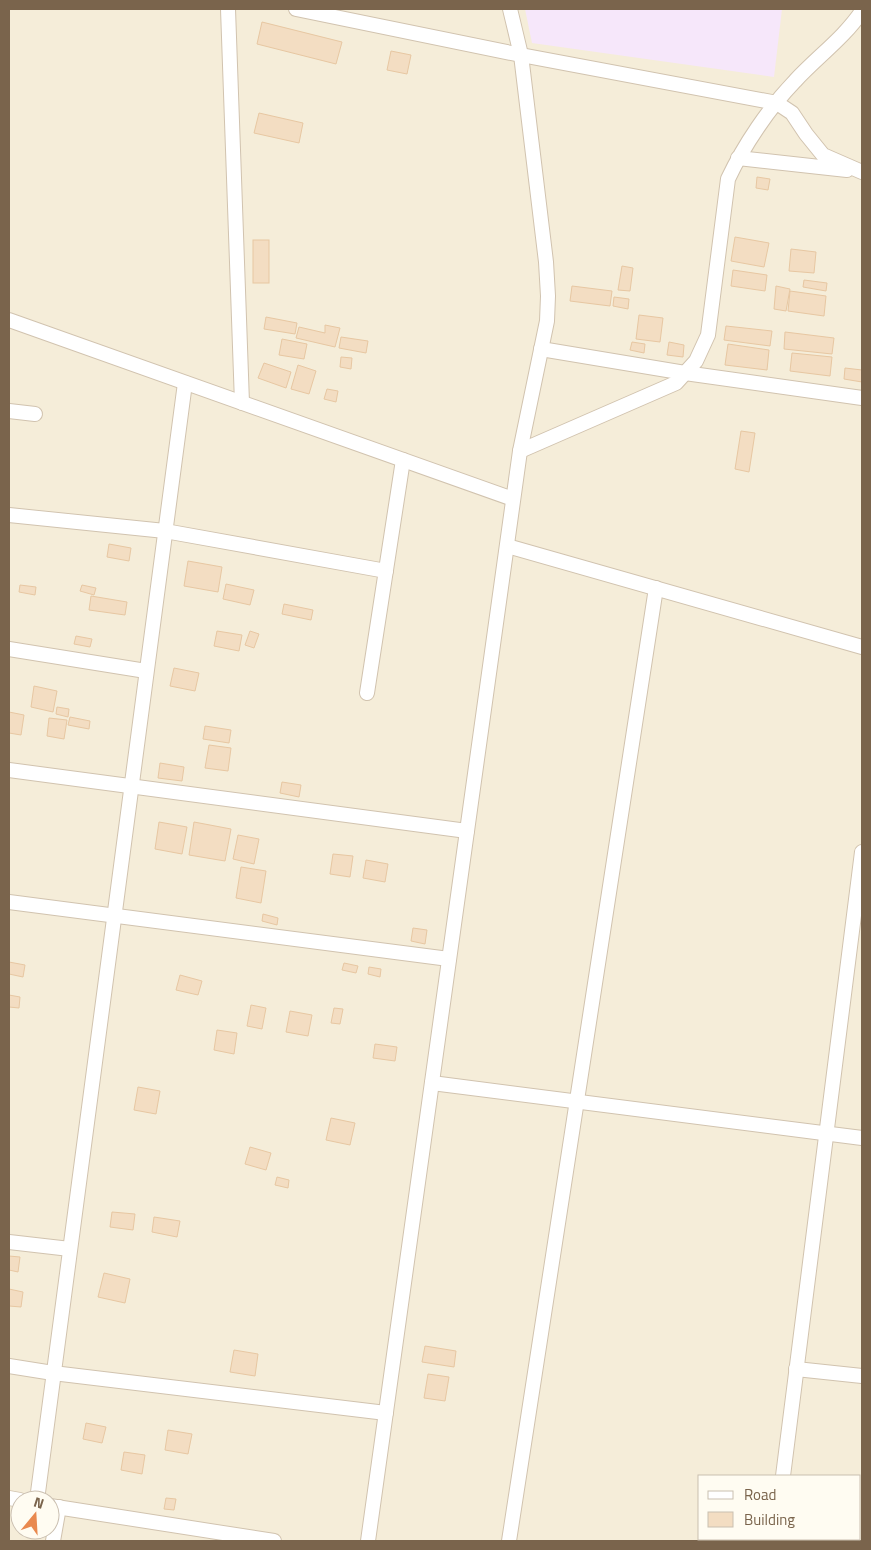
<svg xmlns="http://www.w3.org/2000/svg" width="871" height="1550" font-family="'Titillium Web',sans-serif">
<style>
.residential{fill:#f5edd9;fill-rule:evenodd}
.education{fill:#f6e7fa}
.building{fill:#f3ddc2;stroke:#e7c7a2}
.lines{fill:none;stroke-linecap:round;stroke-linejoin:round}
.minor-casing{stroke:#d1c3af;stroke-width:16}
.minor{stroke:#fff;stroke-width:14}
</style>
<rect width="100%" height="100%" fill="#fdf9eb"/>
<!-- residential -->
<path class="residential" d="M9 9H862V1541H9ZM700 1476H860V1539H700ZM20 1500H50V1530H20Z"/>
<!-- education -->
<path class="education" d="M525 9H782L774 77 532 43Z"/>
<!-- building -->
<g class="building">
<path d="M262 22 342 42 336 64 257 44Z"/>
<path d="M391 51 411 55 407 74 387 70Z"/>
<path d="M259 113 303 123 299 143 254 133Z"/>
<path d="M757 177 770 179 768 190 756 188Z"/>
<path d="M735 237 769 243 764 267 731 261Z"/>
<rect x="253" y="240" width="16" height="43"/>
<path d="M791 249 816 252 814 273 789 271Z"/>
<path d="M622 266 633 268 630 291 618 290Z"/>
<path d="M733 270 767 275 765 291 731 286Z"/>
<path d="M804 280 827 283 826 291 803 287Z"/>
<path d="M572 286 612 291 610 306 570 301Z"/>
<path d="M776 286 790 289 786 311 774 309Z"/>
<path d="M790 291 826 296 824 316 788 311Z"/>
<path d="M614 297 629 299 628 309 613 306Z"/>
<path d="M639 315 663 318 660 342 636 339Z"/>
<path d="M266 317 297 323 295 334 264 329Z"/>
<path d="M325 325 340 328 335 347 296 338 299 327 325 333Z"/>
<path d="M726 326 772 331 770 346 724 340Z"/>
<path d="M785 332 834 338 832 354 784 349Z"/>
<path d="M341 337 368 341 366 353 339 348Z"/>
<path d="M282 339 307 344 304 359 279 355Z"/>
<path d="M632 342 645 344 644 353 630 350Z"/>
<path d="M669 342 684 345 683 357 667 355Z"/>
<path d="M728 344 769 350 767 370 725 365Z"/>
<path d="M792 353 832 357 830 376 790 371Z"/>
<path d="M341 357 352 358 351 369 340 367Z"/>
<path d="M264 363 291 372 286 388 258 378Z"/>
<path d="M298 365 316 371 309 394 291 389Z"/>
<path d="M845 368 862 370V382L844 379Z"/>
<path d="M327 389 338 391 336 402 324 399Z"/>
<path d="M741 431 755 433 749 472 735 469Z"/>
<path d="M109 544 131 548 129 561 107 557Z"/>
<path d="M188 561 222 567 218 592 184 586Z"/>
<path d="M226 584 254 590 250 605 223 599Z"/>
<path d="M20 585 36 587 35 595 19 592Z"/>
<path d="M82 585 96 588 94 595 80 591Z"/>
<path d="M91 596 127 602 125 615 89 610Z"/>
<path d="M284 604 313 610 311 620 282 614Z"/>
<path d="M217 631 242 635 239 651 214 646Z"/>
<path d="M250 631 259 634 254 648 245 645Z"/>
<path d="M76 636 92 639 90 647 74 644Z"/>
<path d="M174 668 199 673 195 691 170 686Z"/>
<path d="M34 686 57 691 53 712 31 707Z"/>
<path d="M57 707 69 709 68 717 56 714Z"/>
<path d="M9 712 24 715 21 735 9 733Z"/>
<path d="M70 717 90 721 89 729 68 725Z"/>
<path d="M49 718 67 720 64 739 47 736Z"/>
<path d="M205 726 231 730 229 743 203 739Z"/>
<path d="M209 745 231 748 228 771 205 768Z"/>
<path d="M160 763 184 767 182 781 158 778Z"/>
<path d="M282 782 301 785 299 797 280 793Z"/>
<path d="M159 822 187 827 182 854 155 849Z"/>
<path d="M194 822 231 829 225 861 189 855Z"/>
<path d="M238 835 259 839 254 864 233 859Z"/>
<path d="M333 854 353 856 350 877 330 874Z"/>
<path d="M366 860 388 864 385 882 363 878Z"/>
<path d="M241 867 266 871 261 903 236 898Z"/>
<path d="M263 914 278 918 277 925 262 921Z"/>
<path d="M413 928 427 930 425 944 411 941Z"/>
<path d="M9 962 25 965 23 977 9 974Z"/>
<path d="M344 963 358 966 356 973 342 970Z"/>
<path d="M369 967 381 969 380 977 368 974Z"/>
<path d="M180 975 202 981 198 995 176 990Z"/>
<path d="M9 995 20 997 19 1008 9 1007Z"/>
<path d="M251 1005 266 1008 262 1029 247 1026Z"/>
<path d="M334 1008 343 1009 340 1024 331 1023Z"/>
<path d="M290 1011 312 1015 308 1036 286 1032Z"/>
<path d="M217 1030 237 1033 234 1054 214 1050Z"/>
<path d="M375 1044 397 1047 395 1061 373 1058Z"/>
<path d="M138 1087 160 1091 156 1114 134 1110Z"/>
<path d="M331 1118 355 1123 350 1145 326 1140Z"/>
<path d="M250 1147 271 1153 266 1170 245 1164Z"/>
<path d="M277 1177 289 1180 288 1188 275 1185Z"/>
<path d="M112 1212 135 1214 133 1230 110 1227Z"/>
<path d="M154 1217 180 1221 177 1237 152 1232Z"/>
<path d="M9 1256 20 1257 18 1272 9 1270Z"/>
<path d="M104 1273 130 1279 125 1303 98 1297Z"/>
<path d="M9 1289 23 1292 21 1307 9 1306Z"/>
<path d="M425 1346 456 1351 454 1367 422 1362Z"/>
<path d="M234 1350 258 1354 255 1376 230 1372Z"/>
<path d="M428 1374 449 1377 445 1401 424 1398Z"/>
<path d="M86 1423 106 1427 102 1443 83 1439Z"/>
<path d="M168 1430 192 1434 188 1454 165 1450Z"/>
<path d="M124 1452 145 1455 142 1474 121 1470Z"/>
<path d="M166 1498 176 1499 174 1510 164 1509Z"/>
</g>
<g class="lines">
<defs>
<g id="minor">
<path d="M228 9 242 403"/>
<path d="M296 9 521 55 777 103 792 113 806 134 823 155 862 172"/>
<path d="M738 158 847 170"/>
<path d="M9 320 513 499"/>
<path d="M541 349 685 373 862 398"/>
<path d="M9 411 35 414"/>
<path d="M520 451 676 383 696 361 708 335 728 179C744 145 769 108 795 81 817 57 844 38 862 11"/>
<path d="M9 515 165 531 386 571"/>
<path d="M507 546 862 647"/>
<path d="M9 649 146 671"/>
<path d="M367 693 403 460"/>
<path d="M9 770 467 831"/>
<path d="M9 902 449 959"/>
<path d="M432 1083 862 1138"/>
<path d="M9 1242 70 1249"/>
<path d="M9 1366 53 1373 386 1413"/>
<path d="M796 1369 862 1376"/>
<path d="M783 1476 862 852"/>
<path d="M9 1498 20 1500"/>
<path d="M37 1500 185 383"/>
<path d="M50 1506 274 1541"/>
<path d="M53 1541 59 1507"/>
<path d="M368 1541 520 451 547 321 548 296 546 262 521 55 510 9"/>
<path d="M509 1541 656 588"/>
<path d="M774 1541 775 1539"/>
</g>
</defs>
<!-- minor casing -->
<use href="#minor" class="minor-casing"/>
<!-- minor -->
<use href="#minor" class="minor"/>
</g>
<!-- border -->
<rect width="871" height="1550" fill="none" stroke="#7a644c" stroke-width="20"/>
<!-- legend -->
<rect x="698" y="1475" width="162" height="65" fill="#fffcf2" stroke="#cabfb0"/>
<rect x="708" y="1491" width="25" height="8" fill="#ffffff" stroke="#cabfb0"/>
<text x="744" y="1500" font-size="15" fill="#7a644c">Road</text>
<rect x="708" y="1512" width="25" height="15" fill="#f3ddc2" stroke="#cabfb0"/>
<text x="744" y="1525" font-size="15" fill="#7a644c">Building</text>
<!-- north arrow -->
<g transform="translate(35 1515) rotate(18)"><circle r="24" fill="#fffcf2" stroke="#cabfb0"/>
<path d="M0-4L9 19L0 12L-9 19Z" fill="#e9894f"/>
<text y="-8" font-size="14" font-weight="bold" text-anchor="middle" fill="#7a644c">N</text>
</g>
</svg>
